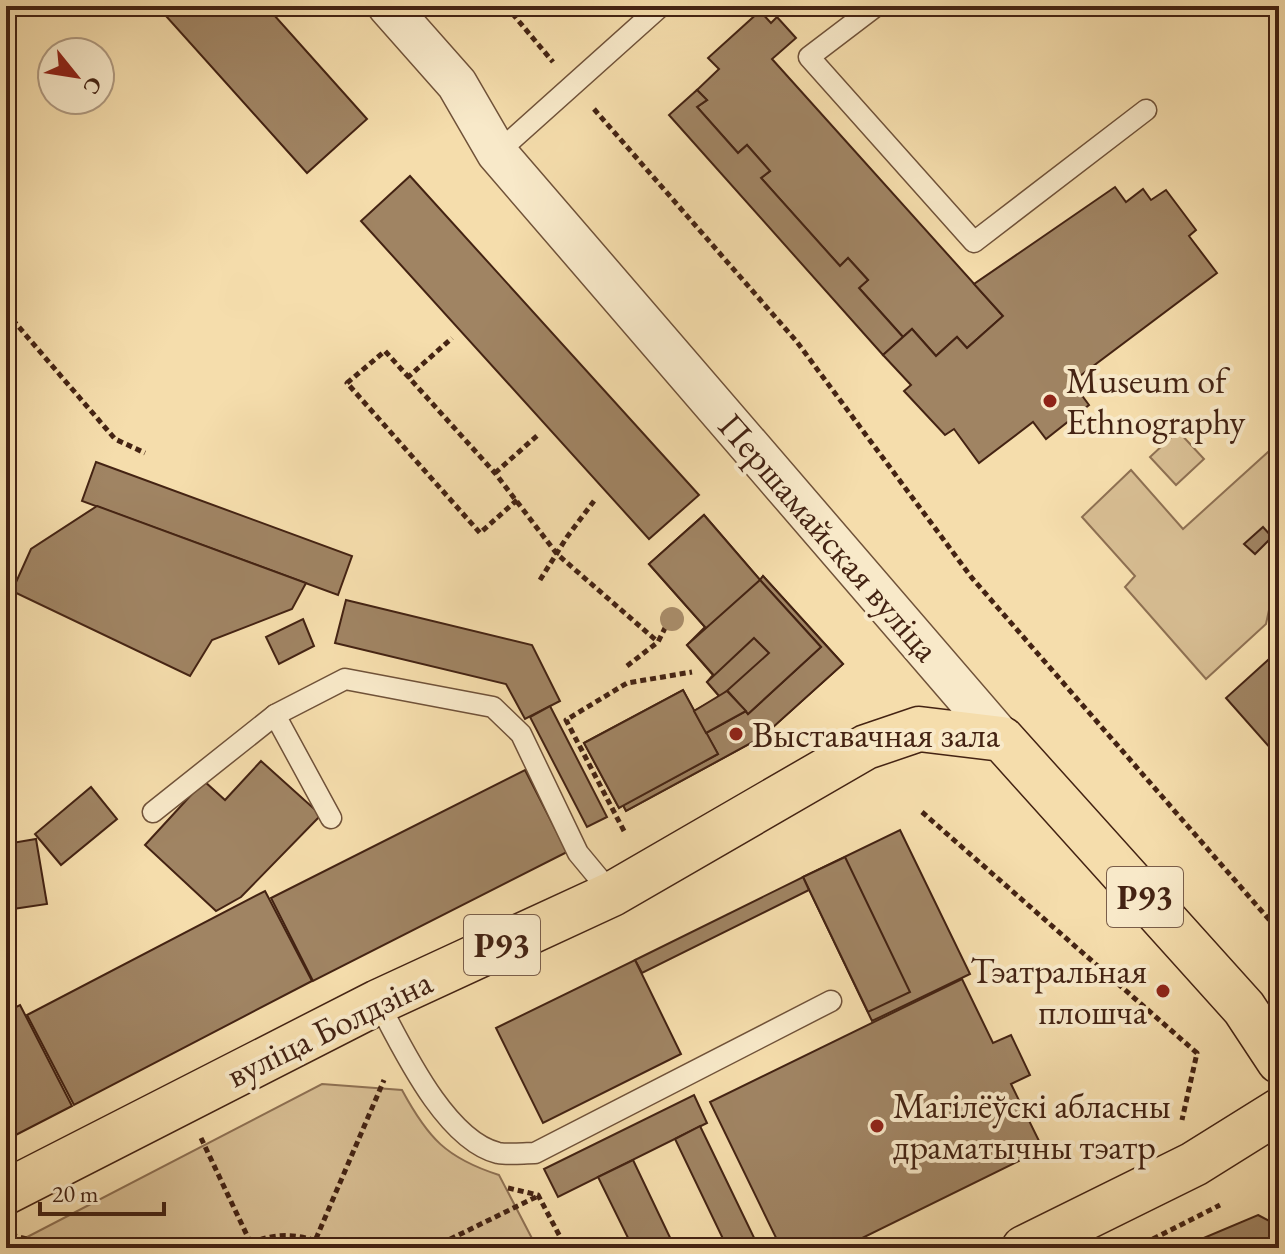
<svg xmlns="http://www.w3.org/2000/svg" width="1285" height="1254" font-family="'EB Garamond',serif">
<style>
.green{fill:#d7bd92;stroke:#8e7052;stroke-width:2}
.building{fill:#a08463;stroke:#442313;stroke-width:2}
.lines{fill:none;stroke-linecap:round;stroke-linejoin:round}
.lane-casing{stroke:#705239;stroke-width:23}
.street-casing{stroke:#705239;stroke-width:43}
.primary-casing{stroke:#442313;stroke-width:47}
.path{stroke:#442313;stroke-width:5;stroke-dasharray:6 4;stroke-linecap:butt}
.lane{stroke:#f8e9c9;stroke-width:20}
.street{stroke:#f8e9c9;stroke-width:40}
.primary{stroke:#f5ddac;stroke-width:44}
.tree{fill:#a88c69}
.poi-dot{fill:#8f2418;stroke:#f8e9c9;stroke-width:3}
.labels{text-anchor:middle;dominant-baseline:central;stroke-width:8;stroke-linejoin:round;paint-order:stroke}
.shield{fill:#f8e9c9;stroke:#7a5e4a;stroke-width:2}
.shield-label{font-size:34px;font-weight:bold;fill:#442313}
.poi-label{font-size:36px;fill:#442313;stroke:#f8e9c9;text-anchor:start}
.street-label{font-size:36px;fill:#442313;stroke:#f8e9c9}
</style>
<rect width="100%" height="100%" fill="#f5ddac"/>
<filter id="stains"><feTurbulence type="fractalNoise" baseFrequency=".0025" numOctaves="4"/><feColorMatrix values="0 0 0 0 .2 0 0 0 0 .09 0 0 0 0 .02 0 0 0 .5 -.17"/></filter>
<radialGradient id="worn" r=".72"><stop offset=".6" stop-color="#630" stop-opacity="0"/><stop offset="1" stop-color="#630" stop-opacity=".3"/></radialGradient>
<!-- green -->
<g class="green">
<path d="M1178 431 1204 459 1176 485 1150 457Z"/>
<path d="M1279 442V586L1273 591 1266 624 1206 679 1125 587 1135 576 1082 517 1131 470 1183 529Z"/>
<path d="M322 1084 402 1090C428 1138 446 1158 499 1175L537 1248H6Z"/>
</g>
<!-- building -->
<g class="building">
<path d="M157 6H266L367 119 307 173Z"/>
<path d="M760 11 771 23 777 17 796 38 772 59 1003 316 967 348 957 337 936 356 912 329 903 337 859 288 868 280 848 258 840 266 761 178 770 171 747 145 738 153 697 107 707 100 697 90 719 69 708 58Z"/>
<path d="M697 90 707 100 697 107 738 153 747 145 770 171 761 178 840 266 848 258 868 280 859 288 903 337 883 355 669 115Z"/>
<path d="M410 176 699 495 649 539 361 221Z"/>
<path d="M1115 187 1126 202 1143 189 1151 200 1166 190 1196 230 1189 236 1217 273 1072 382 1089 405 1046 439 1033 422 979 463 954 429 945 435 904 391 911 385 883 355 912 329 936 356 957 337 967 348 1003 316 974 284Z"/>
<path d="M96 462 352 556 338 595 82 501Z"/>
<path d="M97 506 306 583 292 609 212 640 190 676 12 591 31 549Z"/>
<path d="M704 515 760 580 705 627 649 564Z"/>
<path d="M704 515 760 580 763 576 843 664 762 737 626 811 623 805 619 808 584 743 683 690 694 711 720 697 707 682 713 675 687 645 705 627 649 564Z"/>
<path d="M1263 527 1272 537 1255 554 1244 544Z"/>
<path d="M763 576 843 664 762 737 626 811 623 805 718 754 706 733 746 711 748 714 821 647 760 580Z"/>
<path d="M760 580 821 647 748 714 687 645Z"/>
<path d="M346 600 532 645 560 701 525 719 506 684 335 643Z"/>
<path d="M303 619 314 646 279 664 266 637Z"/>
<path d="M754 638 769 653 720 697 707 682Z"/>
<path d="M1279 650V758L1226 698Z"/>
<path d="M683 690 718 754 619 808 584 743Z"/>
<path d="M727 691 746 711 706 733 694 711Z"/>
<path d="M550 706 607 817 587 827 530 717Z"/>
<path d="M261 761 321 815 241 897 216 911 145 845 204 781 225 800Z"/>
<path d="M525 770 567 852 313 981 271 898Z"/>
<path d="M91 787 117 819 61 865 35 834Z"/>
<path d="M900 830 970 974 872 1021 803 877Z"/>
<path d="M36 839 47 904 6 910V844Z"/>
<path d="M845 857 910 992 868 1012 803 877Z"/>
<path d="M803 877 809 890 642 973 635 960Z"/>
<path d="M265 891 312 981 74 1105 27 1015Z"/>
<path d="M635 960 681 1054 543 1123 496 1028Z"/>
<path d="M962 979 993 1043 1011 1035 1030 1075 1011 1084 1043 1149 842 1248H781L710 1102Z"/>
<path d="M20 1005 72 1106 6 1140V1012Z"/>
<path d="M694 1095 707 1123 558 1197 544 1169Z"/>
<path d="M700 1126 759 1248H719L726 1245 675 1139Z"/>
<path d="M633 1160 675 1248H633L598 1177Z"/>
<path d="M1258 1215 1279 1226V1248H1180Z"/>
</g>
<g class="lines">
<defs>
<g id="lane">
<path d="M876 6 809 57 974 242 1146 110"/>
<path d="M497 153 661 6"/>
<path d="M275 715 331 818"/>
<path d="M153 812 275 715 345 679 493 707 521 734 578 853 612 894"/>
<path d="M378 1002C402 1047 445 1140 498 1153 509 1155 524 1153 535 1153L831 1001"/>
</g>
<path id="street" d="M388 6 457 84 497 153 1002 739"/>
<g id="primary">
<path d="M6 1192 378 1002 612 894 866 747 919 729 1002 739 1244 1008 1279 1061"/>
<path d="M1024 1248 1194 1164 1279 1111"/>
</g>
</defs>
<!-- lane casing -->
<use href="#lane" class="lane-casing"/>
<!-- street casing -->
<use href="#street" class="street-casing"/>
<!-- primary casing -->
<use href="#primary" class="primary-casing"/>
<!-- path -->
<g class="path">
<path d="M506 6 553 62"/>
<path d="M594 109 797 342 972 578 1279 931"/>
<path d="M6 312 115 439 145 453"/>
<path d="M407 378 452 338"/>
<path d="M495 473 539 434"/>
<path d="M517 500 480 533 347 383 385 351 495 473 557 554 658 642"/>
<path d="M540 580 567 537 594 501"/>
<path d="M627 666 658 642 670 618"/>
<path d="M922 812 1197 1053 1182 1120"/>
<path d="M624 831 566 720 627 683 692 672"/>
<path d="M201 1138 253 1248"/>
<path d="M508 1188 538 1195 566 1248"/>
<path d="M11 1235 64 1248"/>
<path d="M242 1248C267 1232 304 1231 329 1248"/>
<path d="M312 1248 384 1080"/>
<path d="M432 1248 538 1196"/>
<path d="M1135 1248 1220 1205"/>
</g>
<!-- lane -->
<use href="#lane" class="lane"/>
<!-- street -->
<use href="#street" class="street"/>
<!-- primary -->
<use href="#primary" class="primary"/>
</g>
<!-- trees -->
<circle class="tree" cx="672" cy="619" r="12"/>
<!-- markers -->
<g class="poi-dot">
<circle cx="1050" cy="401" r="8"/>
<circle cx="736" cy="734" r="8"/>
<circle cx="1163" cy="991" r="8"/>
<circle cx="877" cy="1126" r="8"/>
</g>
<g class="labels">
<!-- shield labels -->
<g class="shield">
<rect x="1107" y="867" width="76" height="60" rx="6"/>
<rect x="464" y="915" width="76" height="60" rx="6"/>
</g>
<g class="shield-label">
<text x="1145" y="897">Р93</text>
<text x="502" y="945">Р93</text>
</g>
<!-- poi labels -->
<g class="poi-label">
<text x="1066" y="380">Museum of<tspan x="1066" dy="41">Ethnography</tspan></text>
<text x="752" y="734">Выставачная зала</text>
<text x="1147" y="970" text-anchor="end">Тэатральная<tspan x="1147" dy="41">плошча</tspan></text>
<text x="893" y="1105">Магілёўскі абласны<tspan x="893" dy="41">драматычны тэатр</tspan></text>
</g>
<!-- street labels -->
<g class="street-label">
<text transform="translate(829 537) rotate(49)">Першамайская вуліца</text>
<text transform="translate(329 1028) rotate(-26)">вуліца Болдзіна</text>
</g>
</g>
<!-- margin -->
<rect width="1285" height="1254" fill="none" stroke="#f5ddac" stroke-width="32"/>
<rect x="8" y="8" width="1269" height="1238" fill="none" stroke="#442313" stroke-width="4"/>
<rect x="16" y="16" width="1253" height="1222" fill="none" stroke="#442313" stroke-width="2"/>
<!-- north arrow -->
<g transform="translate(76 76) rotate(120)"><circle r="38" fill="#f8e9c9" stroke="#b09a80" stroke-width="2"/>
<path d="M0-6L14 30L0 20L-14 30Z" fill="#8f2418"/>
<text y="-12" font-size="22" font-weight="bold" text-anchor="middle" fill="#442313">С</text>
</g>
<!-- scale -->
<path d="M40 1202v12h124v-12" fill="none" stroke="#442313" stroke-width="4"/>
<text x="52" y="1202" font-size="24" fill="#442313" stroke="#f8e9c9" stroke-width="6" paint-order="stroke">20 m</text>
<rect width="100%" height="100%" filter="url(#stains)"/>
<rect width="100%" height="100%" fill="url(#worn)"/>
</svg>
